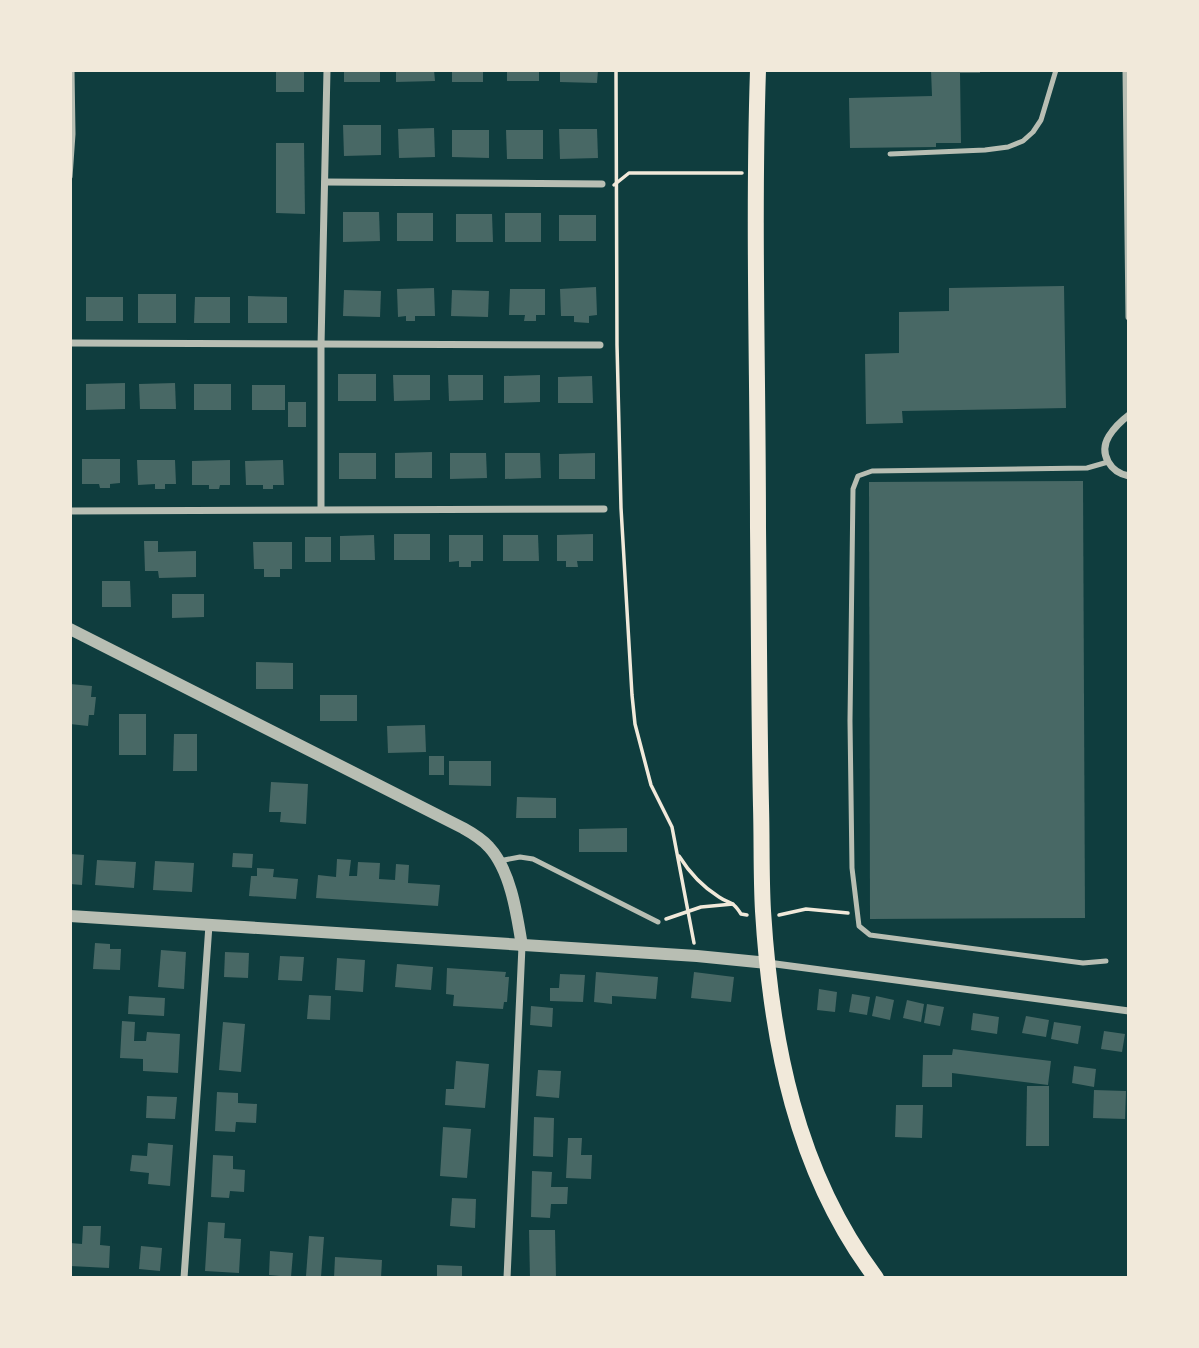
<svg xmlns="http://www.w3.org/2000/svg" width="1199" height="1348" font-family="'Noto Sans',sans-serif">
<style>
.building{fill:#486865}
.lines{fill:none;stroke-linecap:round;stroke-linejoin:round}
.path{stroke:#f1e9da;stroke-width:3.5}
.service{stroke:#b8beb3;stroke-width:5}
.minor{stroke:#b8beb3;stroke-width:7}
.tertiary{stroke:#b8beb3;stroke-width:12}
.primary{stroke:#f1e9da;stroke-width:16}
</style>
<rect width="100%" height="100%" fill="#0f3d3e"/>
<!-- building -->
<g class="building">
<rect x="276" y="70" width="28" height="22"/>
<rect x="344" y="70" width="36" height="12"/>
<path d="M396 70H434L435 81 396 82Z"/>
<rect x="452" y="70" width="31" height="12"/>
<rect x="507" y="70" width="32" height="11"/>
<path d="M560 70H598L597 83 560 82Z"/>
<path d="M931 70H980V73H960L961 143H936V147L850 148 849 98 932 96Z"/>
<path d="M343 125H381V155L344 156Z"/>
<path d="M434 128 435 157 399 158 398 129Z"/>
<path d="M559 129H597L598 158 560 159Z"/>
<path d="M452 130H489V158L452 157Z"/>
<path d="M506 130H543V159H507Z"/>
<path d="M276 143H304L305 214 276 213Z"/>
<path d="M343 212H379L380 241 343 242Z"/>
<rect x="397" y="213" width="36" height="28"/>
<rect x="505" y="213" width="36" height="29"/>
<path d="M456 214H492L493 242H456Z"/>
<rect x="559" y="215" width="37" height="26"/>
<path d="M1064 286 1066 408 902 411 903 423 866 424 865 354 899 353V312L949 311V288Z"/>
<path d="M596 287 597 315 589 316V323L574 322V316H561L560 289Z"/>
<path d="M434 288 435 316H415V321H406V316L398 317 397 289Z"/>
<path d="M510 289H545V315H536V321H524L525 315H509Z"/>
<path d="M344 290 381 291 380 317 343 316Z"/>
<path d="M452 290 489 291 488 317 451 316Z"/>
<rect x="138" y="294" width="38" height="29"/>
<path d="M248 296 287 297V323H248Z"/>
<rect x="86" y="297" width="37" height="24"/>
<path d="M195 297H230V323H194Z"/>
<rect x="338" y="374" width="38" height="27"/>
<path d="M393 375H430V400L394 401Z"/>
<path d="M448 375H483V400L449 401Z"/>
<path d="M540 375V402L504 403V376Z"/>
<path d="M592 376 593 403H558V377Z"/>
<path d="M125 383V409L86 410V384Z"/>
<path d="M175 383 176 409H140L139 384Z"/>
<rect x="194" y="384" width="37" height="26"/>
<rect x="252" y="385" width="33" height="25"/>
<rect x="288" y="402" width="18" height="25"/>
<path d="M432 452V478H395V453Z"/>
<rect x="339" y="453" width="37" height="26"/>
<path d="M450 453H486L487 478 450 479Z"/>
<path d="M505 453H540L541 478 505 479Z"/>
<path d="M595 453V479H559V454Z"/>
<path d="M82 459H120V483L110 484V488H100L99 484H82Z"/>
<path d="M137 460H175L176 484H165V489H155V484L138 485Z"/>
<path d="M230 460V485H220L219 489H209V485H192V461Z"/>
<path d="M283 460 284 485H273V489H263V485H246L245 461Z"/>
<path d="M1083 481 1085 918 870 919 869 482Z"/>
<rect x="394" y="534" width="36" height="26"/>
<path d="M593 534V561H577L578 567H566V561H557V535Z"/>
<path d="M374 535 375 560H340V536Z"/>
<path d="M449 535H483V561H471V567H459V561L449 562Z"/>
<path d="M503 535H538L539 561H503Z"/>
<rect x="305" y="537" width="26" height="25"/>
<path d="M144 541H158V552L196 551V577L159 578 158 571H145Z"/>
<path d="M253 542H292V569H280V577H264V569H254Z"/>
<path d="M102 581H130L131 607H102Z"/>
<path d="M172 594H204V617L172 618Z"/>
<path d="M256 662 293 663V689H256Z"/>
<path d="M70 684 92 686 91 697H96L94 715H89L88 726 70 724Z"/>
<rect x="320" y="695" width="37" height="26"/>
<rect x="119" y="714" width="27" height="41"/>
<path d="M425 725 426 752 388 753 387 726Z"/>
<path d="M174 734H197V771H173Z"/>
<rect x="429" y="756" width="15" height="19"/>
<path d="M449 761H491V786L449 785Z"/>
<path d="M271 782 308 784 306 824 280 822 281 812H269Z"/>
<path d="M517 797 556 798V818H516Z"/>
<path d="M627 828V852H579V829Z"/>
<path d="M233 853 253 854 252 868 232 867Z"/>
<path d="M70 854 84 855 82 885 70 884Z"/>
<path d="M337 859 351 860 349 876H357L358 862 380 863 379 879 395 880 396 864 409 865 408 883 440 885 438 906 316 898 318 875 336 877Z"/>
<path d="M97 860 136 862 134 888 95 885Z"/>
<path d="M155 861 194 863 192 892 153 890Z"/>
<path d="M257 868 274 869 273 877 298 879 296 899 249 896 251 876H257Z"/>
<path d="M95 943 110 944V949H121L120 970 93 969Z"/>
<path d="M161 950 186 952 184 989 158 987Z"/>
<path d="M225 952 249 953 248 978 224 977Z"/>
<path d="M280 956 304 957 302 981 278 980Z"/>
<path d="M337 958 365 960 363 992 335 990Z"/>
<path d="M397 964 433 967 431 990 395 987Z"/>
<path d="M447 968 506 972 505 977H509L507 1002H504L503 1009 453 1006 454 995 446 994Z"/>
<path d="M596 972 658 977 656 999 612 996V1004L594 1002Z"/>
<path d="M694 972 734 977 731 1002 691 998Z"/>
<path d="M560 974 585 975 583 1002 550 1001V988H559Z"/>
<path d="M819 989 837 992 835 1012 817 1010Z"/>
<path d="M852 994 870 997 867 1015 849 1012Z"/>
<path d="M309 995 331 996 330 1020 307 1019Z"/>
<path d="M129 996 165 998 164 1016 128 1014Z"/>
<path d="M876 996 894 1000 890 1020 872 1016Z"/>
<path d="M907 1000 924 1004 921 1022 903 1018Z"/>
<path d="M927 1004 944 1007 940 1026 924 1023Z"/>
<path d="M531 1006 553 1008 552 1027 530 1025Z"/>
<path d="M973 1013 999 1017 997 1034 971 1030Z"/>
<path d="M1026 1016 1049 1020 1046 1037 1022 1033Z"/>
<path d="M122 1021 135 1022 134 1041H146L147 1032 180 1034 178 1073 143 1071V1059L120 1058Z"/>
<path d="M223 1022 245 1024 241 1072 219 1070Z"/>
<path d="M1054 1022 1081 1026 1078 1044 1051 1039Z"/>
<path d="M1104 1031 1125 1034 1122 1052 1101 1049Z"/>
<path d="M953 1049 1051 1061 1048 1085 952 1073V1087H922L923 1055H952Z"/>
<path d="M456 1061 489 1064 485 1108 445 1105 446 1089H454Z"/>
<path d="M1074 1066 1096 1069 1094 1087 1072 1083Z"/>
<path d="M538 1070 561 1071 559 1098 536 1096Z"/>
<path d="M1027 1086H1049V1146H1026Z"/>
<path d="M1094 1090 1126 1091 1125 1119 1093 1118Z"/>
<path d="M217 1092 238 1093V1103L257 1104 256 1123 236 1122 235 1132 215 1131Z"/>
<path d="M147 1096 177 1097 175 1119 146 1118Z"/>
<path d="M896 1105H923L922 1138 895 1137Z"/>
<path d="M534 1117 554 1118 553 1157 533 1156Z"/>
<path d="M443 1127 471 1129 467 1178 440 1176Z"/>
<path d="M568 1138H582L581 1155H592L591 1179 566 1178Z"/>
<path d="M148 1143 173 1145 170 1186 148 1184 149 1173 130 1171 132 1155 147 1156Z"/>
<path d="M213 1155 233 1156V1169L245 1170 244 1192 230 1191 229 1198 211 1197Z"/>
<path d="M532 1171 552 1172 551 1187H568L567 1204H551L550 1218 531 1217Z"/>
<path d="M452 1198 476 1199 475 1228 450 1226Z"/>
<path d="M208 1222 225 1223 224 1238 241 1239 239 1273 205 1271Z"/>
<path d="M83 1226H101L100 1245 110 1246 109 1268 70 1266V1243L82 1244Z"/>
<path d="M529 1230H555L556 1278H530Z"/>
<path d="M309 1236 324 1237 321 1277 306 1276Z"/>
<path d="M141 1246 162 1248 160 1271 139 1269Z"/>
<path d="M270 1251 293 1253 291 1277 269 1275Z"/>
<path d="M335 1257 382 1260 381 1278H334Z"/>
<path d="M437 1265 462 1266V1278H437Z"/>
</g>
<g class="lines">
<!-- path -->
<g class="path">
<path d="M616 70 617 345 621 508 632 695 635 724 651 785 672 827 694 943"/>
<path d="M614 185 629 173H742"/>
<path d="M679 856C689 872 703 887 719 897 731 905 732 900 741 914L747 915"/>
<path d="M779 915 806 909 848 913"/>
<path d="M666 919 701 907 733 904"/>
</g>
<!-- service -->
<g class="service">
<path d="M890 154 985 150 1008 147 1023 141 1033 132 1041 120 1056 70"/>
<path d="M70 177 73 134 72 70"/>
<path d="M499 861 520 857 533 859 658 922"/>
<path d="M1106 961 1083 963 870 935 859 926 852 868 850 721 853 489 858 476 872 471 1087 468 1108 462"/>
</g>
<!-- minor -->
<g class="minor">
<path d="M1126 70 1129 317"/>
<path d="M325 182 602 184"/>
<path d="M70 343 600 345"/>
<path d="M1129 415C1121 421 1114 428 1109 436 1098 454 1111 473 1129 476"/>
<path d="M321 509V345L327 70"/>
<path d="M70 511 604 509"/>
<path d="M768 963 1129 1011"/>
<path d="M184 1278 209 925"/>
<path d="M507 1278 522 946"/>
</g>
<!-- tertiary -->
<g class="tertiary">
<path d="M70 629 463 828C472 833 482 839 489 847 511 871 517 915 522 946"/>
<path d="M70 916 697 956 768 963"/>
</g>
<!-- primary -->
<path class="primary" d="M758 70C753 222 758 375 758 528 759 620 759 713 761 806 762 841 761 876 763 911 771 1041 796 1172 876 1278"/>
</g>
<!-- border -->
<rect width="1199" height="1348" fill="none" stroke="#f1e9da" stroke-width="144"/>
</svg>
